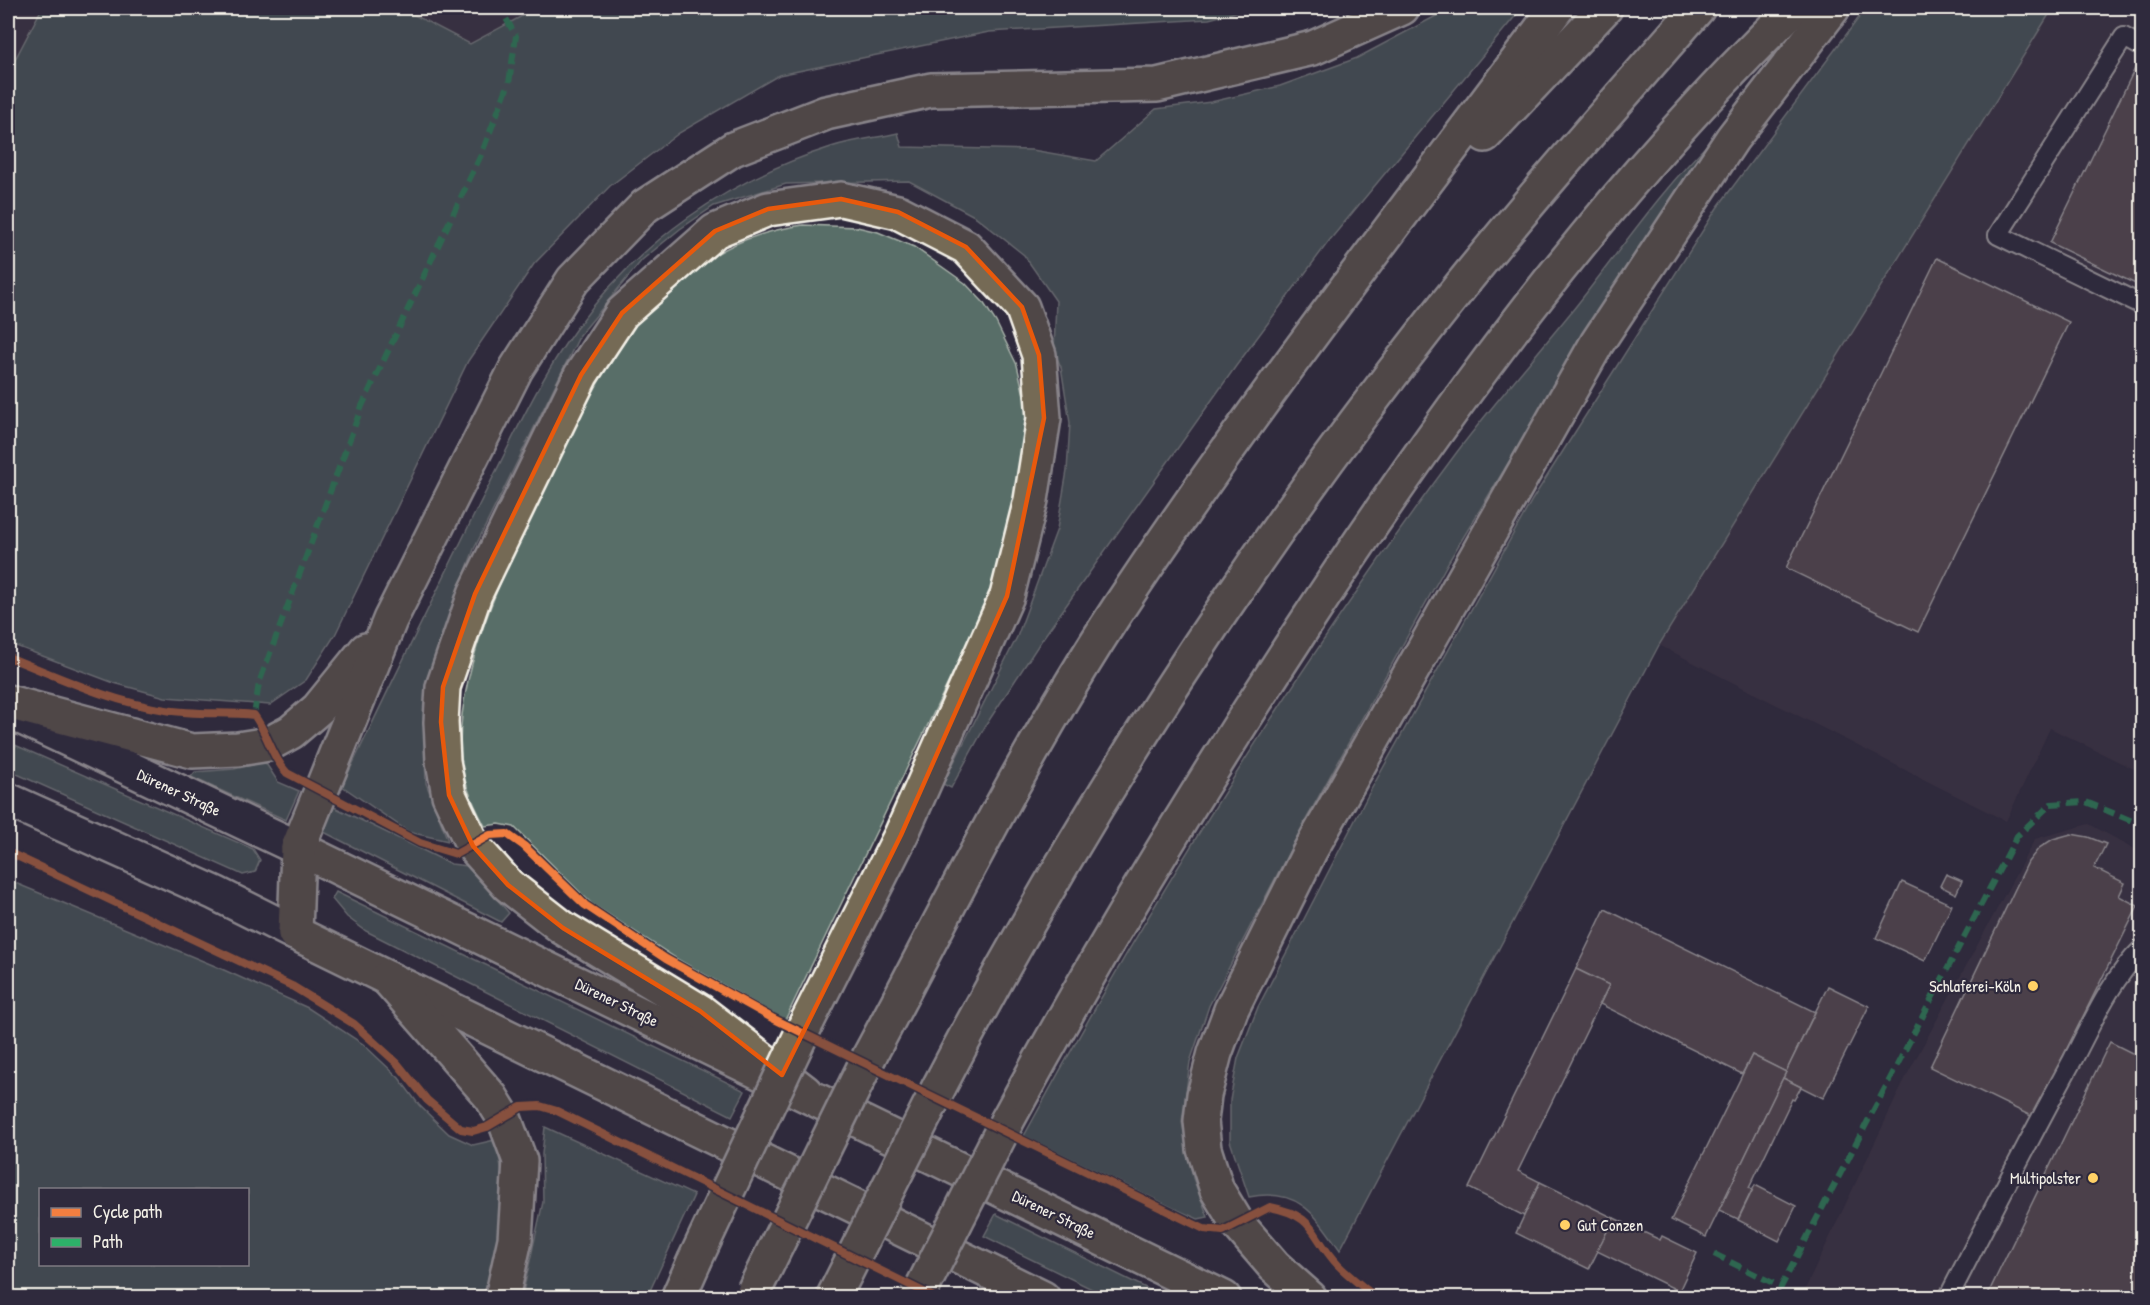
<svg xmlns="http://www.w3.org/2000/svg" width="2150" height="1305" font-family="'Patrick Hand',sans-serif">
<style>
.built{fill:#423946}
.green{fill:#596e68;stroke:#a6b0a8;stroke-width:1.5;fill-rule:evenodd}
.building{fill:#6e5c5b;stroke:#f4f1e8;stroke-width:1.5}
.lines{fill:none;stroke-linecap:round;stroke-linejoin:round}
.lane-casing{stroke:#f4f1e8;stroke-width:22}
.secondary-casing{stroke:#f4f1e8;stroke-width:38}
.primary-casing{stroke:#f4f1e8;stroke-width:38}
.highway-casing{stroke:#f4f1e8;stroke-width:38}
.path{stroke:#f4f1e8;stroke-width:4;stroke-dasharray:1.5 4.5;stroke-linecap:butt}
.lane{stroke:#2f2a3d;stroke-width:18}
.secondary{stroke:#2f2a3d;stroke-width:33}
.primary{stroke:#756a55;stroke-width:33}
.highway{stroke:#756a55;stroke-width:33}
.highway-bridge-casing{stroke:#f4f1e8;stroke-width:38;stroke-linecap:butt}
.highway-bridge{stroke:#756a55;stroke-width:33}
.quiet{stroke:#2db169;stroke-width:6;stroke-dasharray:12 6;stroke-linecap:butt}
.cycleway-casing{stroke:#2f2a3d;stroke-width:11}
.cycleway{stroke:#f27e40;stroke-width:8}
.marked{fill:none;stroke:#e8590c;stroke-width:4.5;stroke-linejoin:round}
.poi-dot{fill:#ffd166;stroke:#2f2a3d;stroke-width:2}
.labels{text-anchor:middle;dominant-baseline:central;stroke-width:4.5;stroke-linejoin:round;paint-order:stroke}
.street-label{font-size:16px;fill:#f4f1e8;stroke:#2f2a3d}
.poi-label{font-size:16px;fill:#f4f1e8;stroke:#2f2a3d;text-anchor:end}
</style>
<rect width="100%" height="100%" fill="#2f2a3d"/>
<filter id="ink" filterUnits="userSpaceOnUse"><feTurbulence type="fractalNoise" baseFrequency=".0167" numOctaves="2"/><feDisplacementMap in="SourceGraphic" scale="12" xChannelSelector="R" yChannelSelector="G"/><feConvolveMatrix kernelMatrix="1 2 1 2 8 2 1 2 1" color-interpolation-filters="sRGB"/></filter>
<g filter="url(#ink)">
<!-- built -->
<g class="built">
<path d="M8 8H42L8 73Z"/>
<path d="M401 8H537L470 44Z"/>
<path d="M2053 8H2142V773L2050 728 2006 821 1659 645Z"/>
<path d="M2089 824 2142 853V1297L1801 1298 1907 1075 2035 839Z"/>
</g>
<!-- green -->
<g class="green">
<path d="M42 8H401L470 44 537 8H1251L1209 19 989 32 779 75 679 133 610 186 534 264 468 361 335 635 306 680 270 705 165 697 114 683 8 643V73Z"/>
<path d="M1451 8H1522L1329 241 1236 366 1043 638 986 725 951 788 943 784 1017 637 1057 529 1067 471 1070 423 1061 367 1054 351 1056 301 1024 255 976 217 909 181 786 184 714 206 680 229 642 260 580 335 474 549 440 642 424 730 426 783 448 841 409 832 342 786C387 692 433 598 479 505 509 447 536 384 575 330 639 241 727 180 831 147 852 140 876 138 898 133L902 147 1032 150 1096 161 1156 109 1211 102 1280 86 1357 58Z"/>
<path d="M1866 8H2053L1659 645 1340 1250C1315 1214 1298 1187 1249 1197L1230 1141V1100L1238 1058 1258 1007 1304 919 1368 795 1532 500 1717 208Z"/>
<path d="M1711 141 1615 286 1449 561 1303 825 1209 1006 1190 1062 1182 1122 1193 1178 1208 1217 1198 1219 1173 1208 1024 1136C1153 898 1295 669 1457 452 1493 404 1534 358 1572 311 1618 254 1658 193 1711 141Z"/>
<path d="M803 225 857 227 878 232 914 247 965 283 983 302 996 322 1017 365 1026 404 1029 444 993 590 785 1020 677 959 592 904 514 827 499 824 485 826C471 800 460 775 460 745 461 648 519 540 561 455 589 401 615 340 660 298 704 256 742 234 803 225Z"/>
<path d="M8 742 253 849 260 860 255 872 243 875 8 770Z"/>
<path d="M265 762 278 782 299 791 286 820 191 777 195 772 234 769Z"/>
<path d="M332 806 451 864 468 866 509 913 501 922 324 832Z"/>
<path d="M8 880 215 966 308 1008 363 1044 399 1078 419 1105 449 1134 473 1145 495 1140C511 1192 501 1244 495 1297H8ZM40 1190H248V1264H40Z"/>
<path d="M336 892 745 1091 732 1116 366 931 347 917 332 899Z"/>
<path d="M545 1127 694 1195 647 1297H522L543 1202 542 1154Z"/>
<path d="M996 1214 1164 1297H1108L984 1236Z"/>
</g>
<!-- building -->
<g class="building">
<path d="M2142 54V287L2050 243Z"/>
<path d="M1937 258 2069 322 1918 632 1786 568Z"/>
<path d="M2071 834 2088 837 2106 844 2094 868 2125 883 2119 896 2138 906 2033 1117 1930 1067 2028 862 2039 848 2053 839Z"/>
<path d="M1946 874 1962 881 1956 894 1940 886Z"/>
<path d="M1902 882 1952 905 1925 961 1876 938Z"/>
<path d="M1605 909 1815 1012 1786 1072 1752 1055 1742 1074 1600 1004 1609 985 1576 969Z"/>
<path d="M1576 969 1609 985 1518 1171 1540 1182 1524 1216 1469 1188Z"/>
<path d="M1828 986 1869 1006 1823 1098 1783 1078Z"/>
<path d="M2110 1042 2142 1058V1298H1986Z"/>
<path d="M1752 1055 1786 1072 1706 1237 1671 1220Z"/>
<path d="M1783 1078 1801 1087 1794 1100 1792 1099 1749 1188 1752 1190 1738 1219 1719 1210Z"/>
<path d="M1540 1182 1614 1218 1589 1269 1516 1233Z"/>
<path d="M1755 1185 1796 1206 1779 1241 1738 1220Z"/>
<path d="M1614 1218 1660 1240 1662 1236 1697 1253 1679 1291 1597 1251Z"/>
</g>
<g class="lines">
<defs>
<g id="lane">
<path d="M2142 47 2124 37 1998 235 2142 305"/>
<path d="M1948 1298C1989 1218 2029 1139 2072 1061 2092 1023 2111 979 2142 949"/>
</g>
<g id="secondary">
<path d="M8 711 298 848"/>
<path d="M8 800 215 893 295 933"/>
</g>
<g id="primary">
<path d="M298 848 1224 1298"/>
<path d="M295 933 1043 1298"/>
</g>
<g id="highway">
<path d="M1485 135 1605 8"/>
<path d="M8 702 192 751 238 749 269 744 291 732 318 709 366 650"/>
<path d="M295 933 298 848 390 620 516 369 573 280 645 206 733 149 826 113 931 90 1157 85 1313 48 1402 8"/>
<path d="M387 978 491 1097 504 1118 520 1161 515 1239 502 1298"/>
<path d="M870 1055C950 905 1025 751 1118 609 1255 402 1409 206 1557 8"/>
<path d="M939 1087C1077 821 1246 559 1432 322 1517 214 1608 111 1698 8"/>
<path d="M805 1092 700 1011 563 928 508 885 473 846 449 795 443 761 441 722 443 687 475 594 581 375 622 313 715 231 768 209 841 199 898 212 966 247 1022 307 1039 355 1044 418 1031 500 1007 596 901 835 807 1022"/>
<path d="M1007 1121C1098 953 1196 791 1300 632 1445 410 1604 193 1794 8"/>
<path d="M678 1298 694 1262"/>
<path d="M1310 1298 1274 1266 1237 1223 1217 1190 1204 1149 1201 1121 1204 1095 1215 1053 1231 1010 1310 851 1597 343 1732 139 1833 8"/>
</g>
</defs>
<!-- lane casing -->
<use href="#lane" class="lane-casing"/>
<!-- secondary casing -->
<use href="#secondary" class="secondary-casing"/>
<!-- primary casing -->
<use href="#primary" class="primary-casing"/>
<!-- highway casing -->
<use href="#highway" class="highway-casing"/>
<!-- path -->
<path class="path" d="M1776 1298 1781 1287"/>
<!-- lane -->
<use href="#lane" class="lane"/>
<!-- secondary -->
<use href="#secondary" class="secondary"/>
<!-- primary -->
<use href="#primary" class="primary"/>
<!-- highway -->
<use href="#highway" class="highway"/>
<defs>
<g id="highway-bridge">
<path d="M694 1262 807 1022"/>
<path d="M754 1291 870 1055"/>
<path d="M833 1298 939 1087"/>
<path d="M917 1298 1007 1121"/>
</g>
</defs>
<!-- highway-bridge casing -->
<use href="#highway-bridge" class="highway-bridge-casing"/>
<!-- highway-bridge -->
<use href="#highway-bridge" class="highway-bridge"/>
<!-- quiet -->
<g class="quiet">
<path d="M254 715 259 683 362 406 481 155 509 83 516 36 500 8"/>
<path d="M1714 1254 1781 1287 2017 836 2051 804 2086 802 2142 825"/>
</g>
<defs>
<g id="cycleway">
<path d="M8 657C59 677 111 702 166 710 195 715 225 712 254 715 268 734 271 756 287 773L420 843 456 854 490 835 507 834 524 846 585 905 666 959 772 1018 1204 1229 1223 1231 1270 1207C1317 1216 1310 1235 1338 1265 1350 1277 1364 1288 1377 1298"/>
<path d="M8 852 292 986 354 1024 397 1063 427 1100 461 1129 473 1131 487 1127 521 1107 540 1106 557 1111 936 1298"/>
</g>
</defs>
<!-- cycleway casing -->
<use href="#cycleway" class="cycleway-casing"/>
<!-- cycleway -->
<use href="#cycleway" class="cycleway"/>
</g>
</g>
<!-- marked area -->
<path d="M0 0H2150V1305H0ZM841 199 898 212 966 247 1022 307 1039 355 1044 418 1007 596 901 835 782 1075 700 1011 563 928 508 885 473 846 449 795 441 722 443 687 475 594 581 375 622 313 715 231 768 209Z" fill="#2f2a3d" fill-opacity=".55" fill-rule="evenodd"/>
<path class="marked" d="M841 199 898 212 966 247 1022 307 1039 355 1044 418 1007 596 901 835 782 1075 700 1011 563 928 508 885 473 846 449 795 441 722 443 687 475 594 581 375 622 313 715 231 768 209Z"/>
<!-- markers -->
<g class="poi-dot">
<circle cx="2033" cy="986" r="6"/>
<circle cx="2093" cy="1178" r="6"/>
<circle cx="1565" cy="1225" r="6"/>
</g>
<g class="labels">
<!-- street labels -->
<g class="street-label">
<text transform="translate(179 792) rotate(25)">Dürener Straße</text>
<text transform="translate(617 1002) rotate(26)">Dürener Straße</text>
<text transform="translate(1054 1214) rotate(26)">Dürener Straße</text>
</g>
<!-- poi labels -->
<g class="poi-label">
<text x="2021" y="986">Schlaferei-Köln</text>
<text x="2081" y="1178">Multipolster</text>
<text x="1577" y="1225" text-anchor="start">Gut Conzen</text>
</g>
</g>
<!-- margin -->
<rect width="2150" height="1305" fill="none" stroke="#2f2a3d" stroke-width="30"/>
<rect x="15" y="15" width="2120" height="1275" fill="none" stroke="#f4f1e8" stroke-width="2" filter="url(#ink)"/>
<!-- legend -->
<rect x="39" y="1188" width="210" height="78" fill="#2f2a3d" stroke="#7e7a81" stroke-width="1.5"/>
<rect x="51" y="1208" width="30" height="9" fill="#f27e40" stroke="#7e7a81" stroke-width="1.5"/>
<text x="93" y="1218" font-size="18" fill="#f4f1e8">Cycle path</text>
<rect x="51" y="1238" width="30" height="9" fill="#2db169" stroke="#7e7a81" stroke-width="1.5"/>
<text x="93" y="1248" font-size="18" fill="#f4f1e8">Path</text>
</svg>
